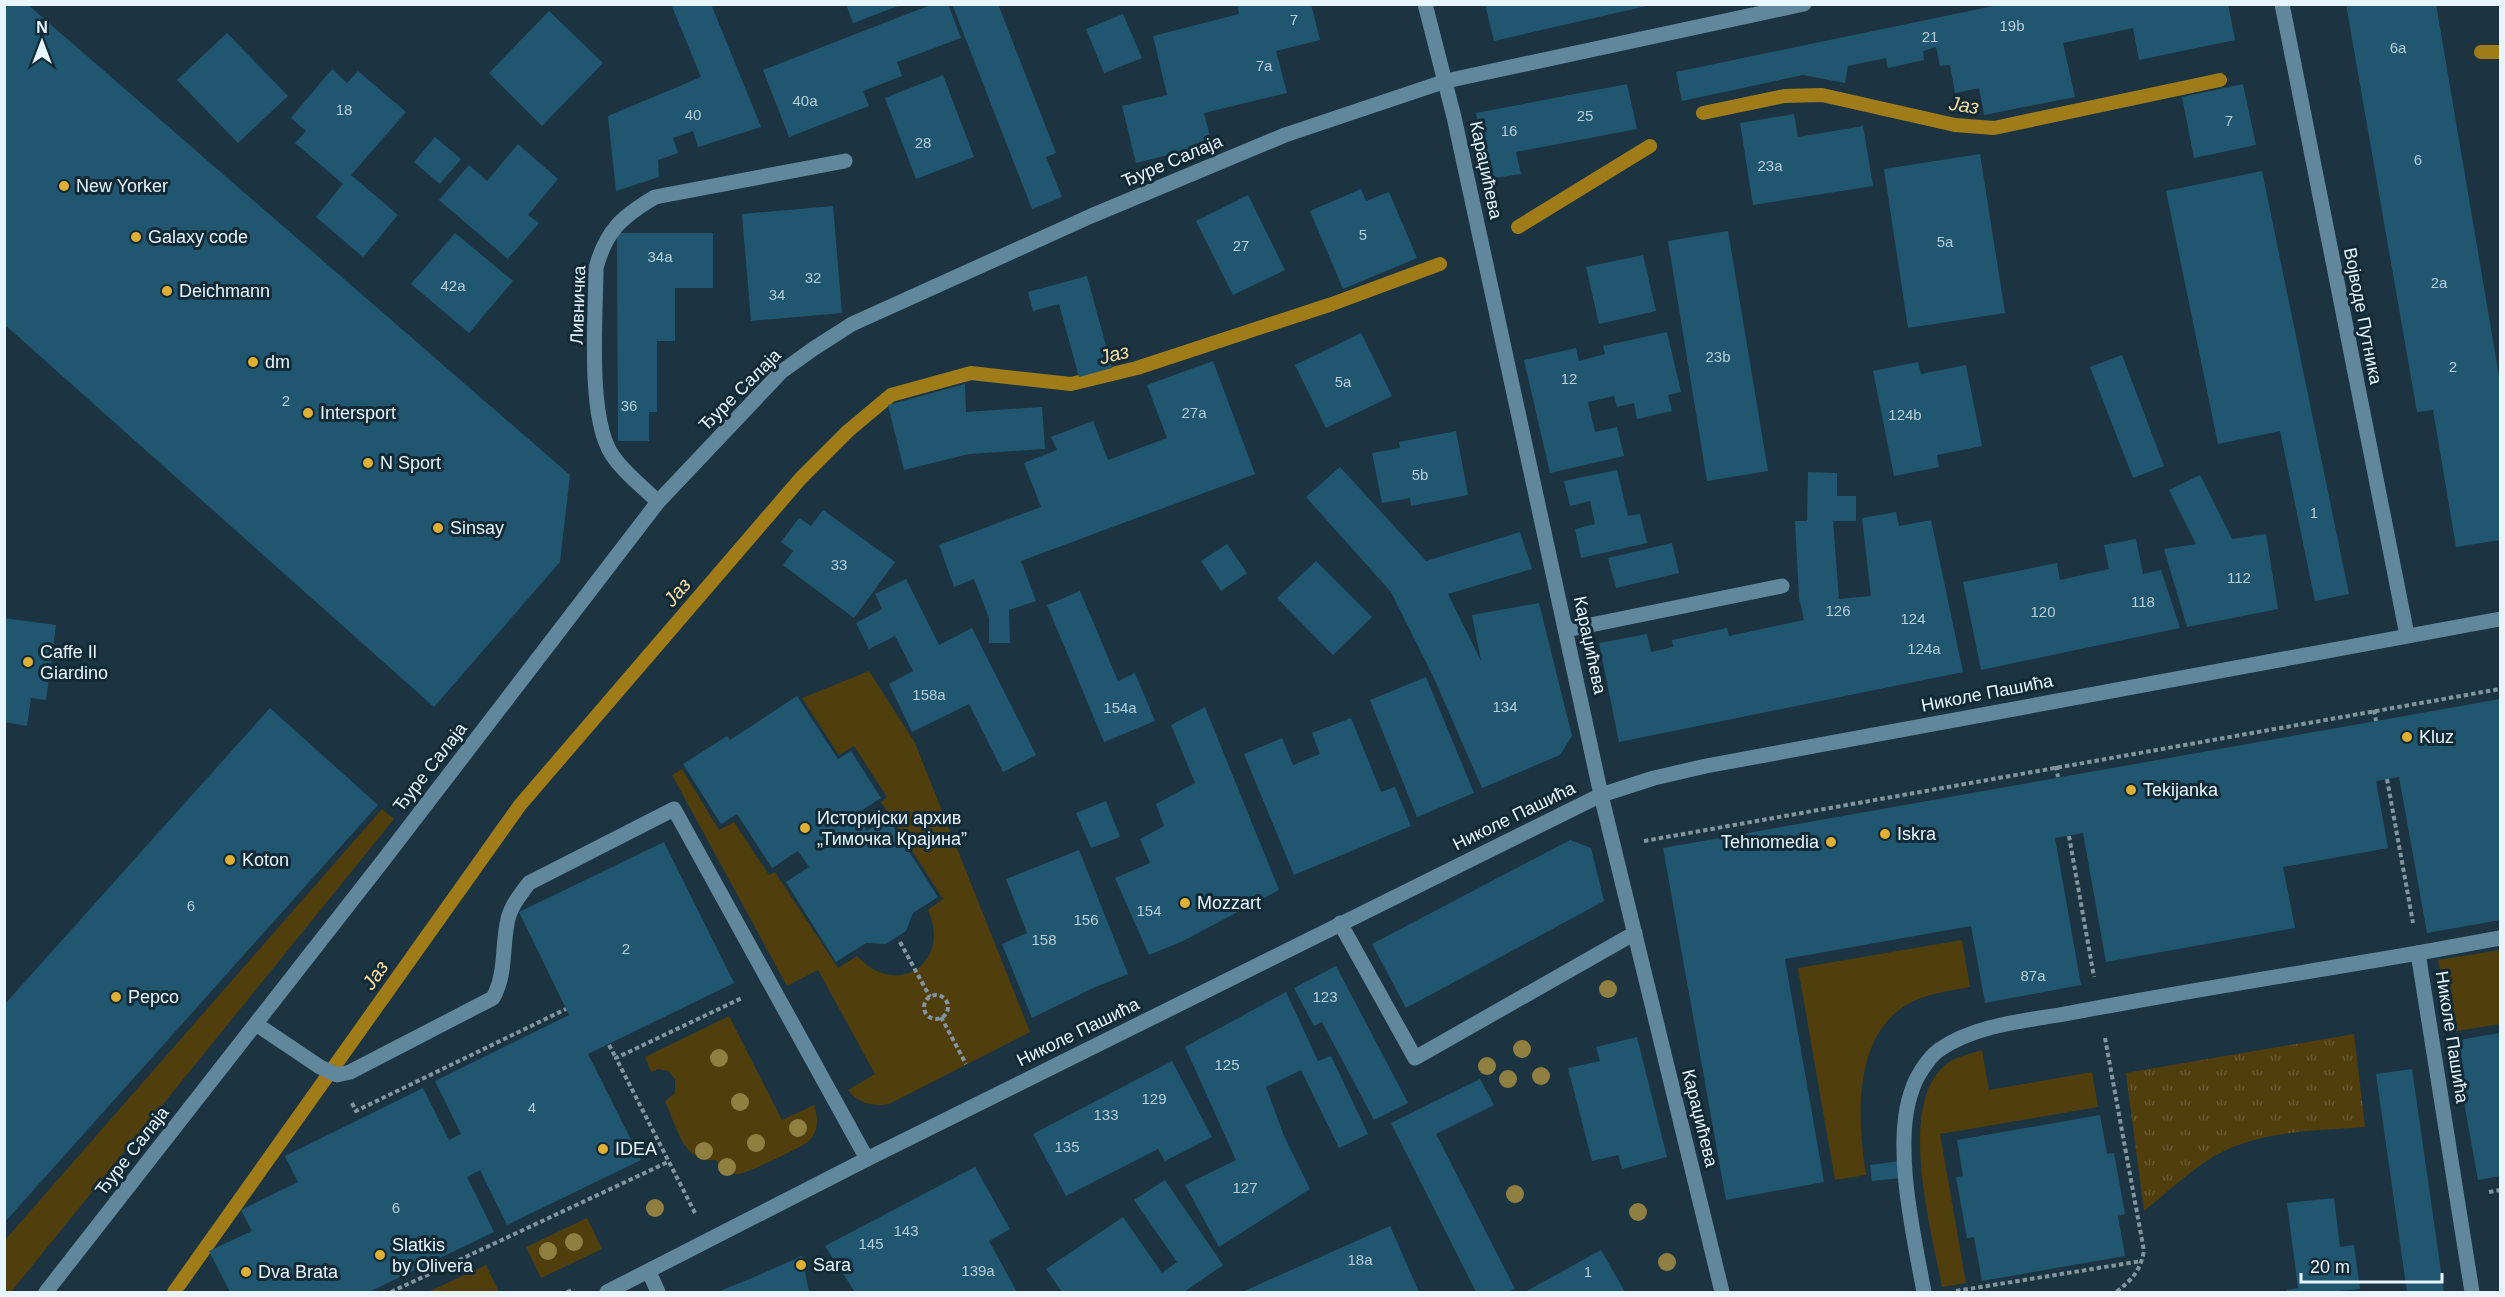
<svg xmlns="http://www.w3.org/2000/svg" width="2505" height="1297" font-family="Helvetica,sans-serif">
<style>
.green{fill:#503e0d}
.park{fill:url(#park-tufts)}
.lines{fill:none;stroke-linecap:round;stroke-linejoin:round}
.stream{stroke:#a07c18;stroke-width:14}
.building{fill:#20566f}
.path{stroke:#81949f;stroke-width:4;stroke-dasharray:4.5 3;stroke-linecap:butt}
.minor{stroke:#61879c;stroke-width:15}
.tree{fill:#8f7f40}
.poi-dot{fill:#dfb034;stroke:#122a36;stroke-width:2}
.labels{text-anchor:middle;dominant-baseline:central;stroke-width:6;stroke-linejoin:round;paint-order:stroke}
.number-label{font-size:15px;fill:#b5cdda}
.street-label{font-size:18px;fill:#e7f5fe;stroke:#122a36}
.poi-label{font-size:18px;fill:#e7f5fe;stroke:#122a36;text-anchor:start}
.water-label{font-size:20px;font-style:italic;fill:#f9dc9c;stroke:#122a36}
</style>
<defs>
<pattern id="park-tufts" width="24" height="20" patternUnits="userSpaceOnUse" patternTransform="scale(1.5)"><rect width="24" height="20" fill="#503e0d"/><path d="M3 7l-1-3M5 7V3M7 7l1-3M15 17l-1-3M17 17v-4M19 17l1-3" fill="none" stroke="#695a31"/></pattern>
</defs>
<rect width="100%" height="100%" fill="#1c3441"/>
<!-- green -->
<g class="green">
<path d="M869 671 915 743 1030 1032 889 1104C874 1107 857 1103 848 1090L875 1074 818 970 787 986 672 775 682 769 719 830 734 822 769 875 775 872 838 968 857 956C896 999 952 964 928 910L943 899 881 802 887 797 854 746 839 755 802 698Z"/>
<path d="M382 809 394 819 11 1292H5V1240Z"/>
<path d="M1962 940 1970 987C1948 991 1922 994 1903 1007 1852 1042 1858 1122 1866 1175L1835 1180 1798 968Z"/>
<path d="M2500 950V1024L2451 1032 2438 960Z"/>
<path d="M729 1016 782 1120 814 1105C818 1117 819 1130 810 1140 807 1145 745 1174 738 1174 729 1175 720 1168 716 1160 683 1164 676 1125 665 1101L675 1093V1079L668 1071 658 1069 651 1072 645 1057Z"/>
<path d="M1982 1050 1989 1090 2092 1072 2098 1107 1940 1134 1966 1283 1942 1287C1932 1232 1897 1108 1944 1066 1954 1057 1969 1054 1982 1050Z"/>
<path d="M587 1218 602 1249 541 1278 526 1247Z"/>
<path d="M486 1265 499 1292H431L430 1291Z"/>
</g>
<!-- park -->
<path class="park" d="M2354 1034 2365 1127C2312 1131 2251 1130 2205 1162 2184 1176 2165 1194 2144 1211L2126 1073Z"/>
<g class="lines">
<!-- stream -->
<g class="stream">
<path d="M2481 52H2500"/>
<path d="M1703 113 1784 96 1822 95 1955 125 1994 128 2220 80"/>
<path d="M1518 227 1650 146"/>
<path d="M174 1292 520 805 801 478 848 431 891 395 971 373 1071 384 1137 368 1332 304 1440 264"/>
</g>
</g>
<!-- building -->
<g class="building">
<path d="M4 4H27L570 475 560 562 434 707 4 324Z"/>
<path d="M671 4H711L761 127 698 147 693 131 673 138 678 153 658 160 659 177 616 191 608 116 701 77Z"/>
<path d="M846 4H901V5L853 23Z"/>
<path d="M933 4H948L961 38 897 62 902 76 863 91 869 106 789 137 763 70Z"/>
<path d="M952 4H998L1056 153 1046 157 1062 197 1032 209Z"/>
<path d="M1237 4H1311L1320 40 1276 51 1287 93 1204 113 1212 144 1136 163 1122 106 1167 95 1153 36 1239 14Z"/>
<path d="M1485 4H1651V5L1494 41Z"/>
<path d="M2003 4H2228L2235 40 2139 60 2133 28 2063 43 2075 97 1984 115 1979 88 1955 93 1950 65 1940 66 1936 47 1923 51 1924 60 1888 68 1886 58 1848 66 1845 83 1803 75 1682 101 1676 72Z"/>
<path d="M2346 4H2436L2500 382V540L2456 547 2433 410 2417 412Z"/>
<path d="M549 11 603 63 542 126 489 73Z"/>
<path d="M1123 14 1142 58 1104 73 1086 29Z"/>
<path d="M227 33 288 96 238 143 177 80Z"/>
<path d="M332 69 347 83 358 71 406 112 351 175 398 215 363 257 316 217 343 184 295 143 306 131 291 118Z"/>
<path d="M943 75 974 157 916 179 885 98Z"/>
<path d="M1627 84 1637 129 1516 152 1521 174 1488 179 1476 113Z"/>
<path d="M2243 84 2256 145 2194 158 2182 97Z"/>
<path d="M1794 114 1798 137 1863 126 1873 186 1753 205 1740 123Z"/>
<path d="M435 137 461 159 440 184 414 162Z"/>
<path d="M518 144 558 179 528 215 539 223 508 259 439 200 469 165 487 181Z"/>
<path d="M1980 154 2005 313 1908 328 1884 169Z"/>
<path d="M2262 171 2349 594 2315 601 2280 431 2218 444 2166 191Z"/>
<path d="M1361 189 1366 201 1389 192 1417 258 1343 289 1310 211Z"/>
<path d="M1248 195 1285 270 1233 295 1196 221Z"/>
<path d="M833 206 842 313 751 321 742 214Z"/>
<path d="M1728 231 1768 471 1707 481 1668 241Z"/>
<path d="M455 233 513 281 469 333 411 284Z"/>
<path d="M617 233H713V288H675V341H657V412H649V441H618Z"/>
<path d="M1643 255 1656 311 1599 324 1586 267Z"/>
<path d="M1087 276 1112 368 1079 377 1059 304 1033 311 1028 292Z"/>
<path d="M1667 332 1681 392 1668 395 1672 411 1637 419 1634 403 1617 407 1614 396 1588 402 1595 432 1617 427 1624 456 1550 473 1524 360 1576 348 1579 361 1605 354 1603 346Z"/>
<path d="M1361 333 1392 396 1326 428 1295 365Z"/>
<path d="M2122 355 2164 466 2133 478 2090 367Z"/>
<path d="M1213 361 1255 474 1021 561 1036 601 1009 610 1010 643H989V618L974 579 954 587 939 545 1041 507 1024 463 1057 450 1051 437 1093 421 1108 460 1167 438 1147 385Z"/>
<path d="M1918 362 1921 374 1966 365 1982 446 1937 455 1939 467 1894 476 1873 371Z"/>
<path d="M965 384 966 412 1042 407 1045 449 969 454 904 470 888 405Z"/>
<path d="M1456 431 1468 495 1411 506 1410 498 1382 503 1372 453 1400 448 1399 442Z"/>
<path d="M1340 467 1426 561 1520 532 1532 569 1448 594 1481 661 1472 615 1539 603 1572 736 1560 755 1482 788 1433 676 1391 592 1306 497Z"/>
<path d="M1617 470 1628 516 1640 514 1647 543 1581 558 1575 529 1595 524 1590 501 1570 506 1564 481Z"/>
<path d="M1808 472 1837 473V496H1856V521H1833L1839 599 1871 596 1862 518 1896 512 1899 526 1931 520 1963 672 1619 742 1599 643 1647 634 1651 652 1673 647 1672 640 1727 628 1729 636 1804 620 1799 598 1795 521H1807Z"/>
<path d="M2200 475 2232 539 2266 534 2278 609 2187 627 2164 549 2196 544 2169 490Z"/>
<path d="M823 510 895 562 854 618 783 565 793 551 781 542 799 518 811 526Z"/>
<path d="M2136 539 2143 574 2161 570 2180 628 1981 670 1963 582 2057 563 2060 580 2109 569 2104 545Z"/>
<path d="M1672 543 1679 573 1616 588 1608 558Z"/>
<path d="M1227 544 1247 573 1221 591 1201 561Z"/>
<path d="M1316 561 1372 617 1333 655 1277 598Z"/>
<path d="M906 579 939 645 972 628 1036 755 1003 772 969 704 912 732 889 684 913 671 895 636 869 649 856 623 882 609 875 594Z"/>
<path d="M1080 591 1118 681 1135 673 1155 721 1104 742 1047 605Z"/>
<path d="M4 618 56 625 46 700 31 698 27 726 4 722Z"/>
<path d="M1426 677 1474 793 1417 817 1370 700Z"/>
<path d="M797 696 838 759 851 751 881 798 856 814 867 831 887 817 938 897 913 913 906 931 886 944 866 943 836 962 786 882 809 867 798 851 772 868 737 814 721 824 683 764 727 736 730 740Z"/>
<path d="M2500 699V920L2427 933 2399 777 2376 781 2388 848 2283 867 2295 928 2106 962 2083 833 2055 838 2081 985 1985 1003 1971 926 1785 959 1824 1182 1726 1200 1663 848Z"/>
<path d="M1205 707 1279 890 1183 941 1149 955 1115 878 1150 863 1140 839 1164 826 1156 804 1195 783 1171 725Z"/>
<path d="M270 708 378 805 4 1223V1005Z"/>
<path d="M1351 718 1381 792 1395 787 1411 826 1294 875 1244 754 1282 738 1293 765 1320 754 1312 733Z"/>
<path d="M1106 801 1120 837 1091 848 1076 813Z"/>
<path d="M1570 840 1591 848 1604 901 1406 1008 1372 944Z"/>
<path d="M664 842 734 983 588 1054 641 1160 507 1225 480 1170 467 1177 494 1232 369 1292H230L209 1251 252 1231 241 1210 298 1182 285 1156 423 1088 449 1140 461 1134 435 1081 569 1015 519 912Z"/>
<path d="M1079 850 1128 974 1093 988 1032 1018 1002 944 1027 933 1006 879Z"/>
<path d="M1336 966 1408 1103 1374 1120 1322 1022 1314 1026 1294 988Z"/>
<path d="M1286 992 1318 1061 1331 1056 1368 1134 1339 1148 1301 1070 1266 1087 1284 1136 1310 1189 1219 1247 1185 1185 1236 1160 1185 1047Z"/>
<path d="M2500 1033V1176L2478 1180 2453 1041Z"/>
<path d="M1637 1037 1667 1157 1622 1169 1618 1155 1592 1161 1568 1068 1600 1061 1596 1047Z"/>
<path d="M1172 1061 1212 1137 1165 1161 1158 1149 1066 1196 1033 1134Z"/>
<path d="M2412 1069 2444 1292H2407L2376 1074Z"/>
<path d="M1480 1079 1494 1105 1436 1134 1515 1289 1508 1292H1476L1391 1123Z"/>
<path d="M2100 1115 2107 1154 2114 1153 2125 1214 2118 1216 2125 1256 1982 1281 1974 1237 1967 1238 1956 1177 1963 1176 1957 1140Z"/>
<path d="M1899 1161 1902 1178 1872 1181 1870 1165Z"/>
<path d="M975 1167 1010 1229 989 1241 1017 1292H855L825 1246Z"/>
<path d="M1165 1180 1223 1265 1184 1292H1062L1046 1269 1123 1217 1162 1273 1177 1262 1134 1200Z"/>
<path d="M2334 1198 2340 1247 2354 1245 2360 1289 2328 1292H2287V1290L2298 1288 2287 1203Z"/>
<path d="M1390 1226 1419 1292H1242Z"/>
<path d="M1601 1250 1625 1292H1525Z"/>
<path d="M802 1256 809 1292H717L752 1278Z"/>
</g>
<g class="lines">
<!-- path -->
<g class="path">
<path d="M2374 710 2376 721"/>
<path d="M2056 766 2058 777"/>
<path d="M2387 779 2413 923"/>
<path d="M2069 836 2094 977"/>
<path d="M1644 841 2500 689"/>
<path d="M900 942 930 997"/>
<circle cx="936" cy="1007" r="12"/>
<path d="M941 1017 966 1064"/>
<path d="M2105 1038 2144 1251C2140 1271 2132 1280 2116 1292"/>
<path d="M609 1045 616 1058"/>
<path d="M352 1103 356 1111 566 1009"/>
<path d="M2489 1192 2500 1190"/>
<path d="M695 1213 616 1058 742 998"/>
<path d="M1956 1291 2142 1261"/>
<path d="M391 1292 668 1162"/>
<path d="M567 1292 574 1289"/>
</g>
<!-- minor -->
<g class="minor">
<path d="M1425 4 1454 117 1601 795 1722 1292"/>
<path d="M2282 4 2407 635"/>
<path d="M658 502C644 488 627 475 615 459 586 424 596 315 596 268 606 230 623 216 655 197L845 161"/>
<path d="M1566 630 1782 586"/>
<path d="M1340 923 1415 1058 1635 933"/>
<path d="M2418 953 2500 938"/>
<path d="M256 1024 320 1067 337 1075 350 1072 493 998C506 974 502 950 507 924 509 908 520 895 529 883L674 809 867 1159"/>
<path d="M649 1272 658 1292"/>
<path d="M46 1292 382 862 658 502 781 372 813 349 852 324 1091 216 1285 135 1446 81 1804 4"/>
<path d="M607 1292 867 1159 1601 795 1654 778 1706 766 2500 619"/>
<path d="M1924 1292C1914 1237 1892 1144 1912 1090 1916 1077 1928 1058 1939 1050 1976 1024 2027 1021 2070 1013 2185 991 2302 973 2418 953L2472 1292"/>
</g>
</g>
<!-- trees -->
<g class="tree">
<circle cx="1608" cy="989" r="9"/>
<circle cx="1522" cy="1049" r="9"/>
<circle cx="719" cy="1058" r="9"/>
<circle cx="1487" cy="1066" r="9"/>
<circle cx="1541" cy="1076" r="9"/>
<circle cx="1508" cy="1079" r="9"/>
<circle cx="740" cy="1102" r="9"/>
<circle cx="798" cy="1128" r="9"/>
<circle cx="756" cy="1143" r="9"/>
<circle cx="704" cy="1151" r="9"/>
<circle cx="727" cy="1167" r="9"/>
<circle cx="1515" cy="1194" r="9"/>
<circle cx="655" cy="1208" r="9"/>
<circle cx="1638" cy="1212" r="9"/>
<circle cx="574" cy="1242" r="9"/>
<circle cx="548" cy="1251" r="9"/>
<circle cx="1667" cy="1262" r="9"/>
</g>
<!-- markers -->
<g class="poi-dot">
<circle cx="64" cy="186" r="6"/>
<circle cx="136" cy="237" r="6"/>
<circle cx="167" cy="291" r="6"/>
<circle cx="253" cy="362" r="6"/>
<circle cx="308" cy="413" r="6"/>
<circle cx="368" cy="463" r="6"/>
<circle cx="438" cy="528" r="6"/>
<circle cx="28" cy="662" r="6"/>
<circle cx="2407" cy="737" r="6"/>
<circle cx="2131" cy="790" r="6"/>
<circle cx="805" cy="828" r="6"/>
<circle cx="1885" cy="834" r="6"/>
<circle cx="1831" cy="842" r="6"/>
<circle cx="230" cy="860" r="6"/>
<circle cx="1185" cy="903" r="6"/>
<circle cx="116" cy="997" r="6"/>
<circle cx="603" cy="1149" r="6"/>
<circle cx="380" cy="1255" r="6"/>
<circle cx="801" cy="1265" r="6"/>
<circle cx="246" cy="1272" r="6"/>
</g>
<g class="labels">
<!-- number labels -->
<g class="number-label">
<text x="1294" y="19">7</text>
<text x="2012" y="25">19b</text>
<text x="1930" y="36">21</text>
<text x="2398" y="47">6a</text>
<text x="1264" y="65">7a</text>
<text x="805" y="100">40a</text>
<text x="344" y="109">18</text>
<text x="693" y="114">40</text>
<text x="1585" y="115">25</text>
<text x="2229" y="120">7</text>
<text x="1509" y="130">16</text>
<text x="923" y="142">28</text>
<text x="2418" y="159">6</text>
<text x="1770" y="165">23a</text>
<text x="1363" y="234">5</text>
<text x="1945" y="241">5a</text>
<text x="1241" y="245">27</text>
<text x="660" y="256">34a</text>
<text x="813" y="277">32</text>
<text x="2439" y="282">2a</text>
<text x="453" y="285">42a</text>
<text x="777" y="294">34</text>
<text x="1718" y="356">23b</text>
<text x="2453" y="366">2</text>
<text x="1569" y="378">12</text>
<text x="1343" y="381">5a</text>
<text x="286" y="400">2</text>
<text x="629" y="405">36</text>
<text x="1194" y="412">27a</text>
<text x="1905" y="414">124b</text>
<text x="1420" y="474">5b</text>
<text x="2314" y="512">1</text>
<text x="839" y="564">33</text>
<text x="2239" y="577">112</text>
<text x="2143" y="601">118</text>
<text x="1838" y="610">126</text>
<text x="2043" y="611">120</text>
<text x="1913" y="618">124</text>
<text x="1924" y="648">124a</text>
<text x="929" y="694">158a</text>
<text x="1505" y="706">134</text>
<text x="1120" y="707">154a</text>
<text x="191" y="905">6</text>
<text x="1149" y="910">154</text>
<text x="1086" y="919">156</text>
<text x="1044" y="939">158</text>
<text x="626" y="948">2</text>
<text x="2033" y="975">87a</text>
<text x="1325" y="996">123</text>
<text x="1227" y="1064">125</text>
<text x="1154" y="1098">129</text>
<text x="532" y="1107">4</text>
<text x="1106" y="1114">133</text>
<text x="1067" y="1146">135</text>
<text x="1245" y="1187">127</text>
<text x="396" y="1207">6</text>
<text x="906" y="1230">143</text>
<text x="871" y="1243">145</text>
<text x="1360" y="1259">18a</text>
<text x="978" y="1270">139a</text>
<text x="1588" y="1271">1</text>
</g>
<!-- street labels -->
<g class="street-label">
<text transform="translate(1172 161) rotate(-23)">Ђуре Салаја</text>
<text transform="translate(1486 170) rotate(78)">Караџићева</text>
<text transform="translate(578 305) rotate(-88)">Ливничка</text>
<text transform="translate(2363 316) rotate(79)">Војводе Путника</text>
<text transform="translate(740 390) rotate(-45)">Ђуре Салаја</text>
<text transform="translate(1590 645) rotate(78)">Караџићева</text>
<text transform="translate(1987 693) rotate(-11)">Николе Пашића</text>
<text transform="translate(430 767) rotate(-52)">Ђуре Салаја</text>
<text transform="translate(1514 816) rotate(-26)">Николе Пашића</text>
<text transform="translate(1078 1032) rotate(-26)">Николе Пашића</text>
<text transform="translate(2452 1037) rotate(81)">Николе Пашића</text>
<text transform="translate(1700 1118) rotate(76)">Караџићева</text>
<text transform="translate(132 1151) rotate(-52)">Ђуре Салаја</text>
</g>
<!-- poi labels -->
<g class="poi-label">
<text x="76" y="186">New Yorker</text>
<text x="148" y="237">Galaxy code</text>
<text x="179" y="291">Deichmann</text>
<text x="265" y="362">dm</text>
<text x="320" y="413">Intersport</text>
<text x="380" y="463">N Sport</text>
<text x="450" y="528">Sinsay</text>
<text x="40" y="652">Caffe Il<tspan x="40" dy="21">Giardino</tspan></text>
<text x="2419" y="737">Kluz</text>
<text x="2143" y="790">Tekijanka</text>
<text x="817" y="818">Историјски архив<tspan x="817" dy="21">„Тимочка Крајина”</tspan></text>
<text x="1897" y="834">Iskra</text>
<text x="1819" y="842" text-anchor="end">Tehnomedia</text>
<text x="242" y="860">Koton</text>
<text x="1197" y="903">Mozzart</text>
<text x="128" y="997">Pepco</text>
<text x="615" y="1149">IDEA</text>
<text x="392" y="1245">Slatkis<tspan x="392" dy="21">by Olivera</tspan></text>
<text x="813" y="1265">Sara</text>
<text x="258" y="1272">Dva Brata</text>
</g>
<!-- water labels -->
<g class="water-label">
<text transform="translate(1964 105) rotate(8)">Јаз</text>
<text transform="translate(1114 354) rotate(-14)">Јаз</text>
<text transform="translate(677 592) rotate(-49)">Јаз</text>
<text transform="translate(375 975) rotate(-55)">Јаз</text>
</g>
</g>
<!-- border -->
<rect width="2505" height="1297" fill="none" stroke="#e7f5fe" stroke-width="12"/>
<!-- north arrow -->
<g transform="translate(42 42)" stroke="#122a36" stroke-width="4.5" paint-order="stroke">
<path d="M0-4.5L10 22L0 15L-10 22Z" fill="#e7f5fe"/>
<text y="-9" font-size="16" font-weight="bold" text-anchor="middle" fill="#e7f5fe">N</text>
</g>
<!-- scale -->
<path d="M2301 1273v9h141v-9" fill="none" stroke="#e7f5fe" stroke-width="3"/>
<text x="2310" y="1273" font-size="18" fill="#e7f5fe" stroke="#122a36" stroke-width="4.5" paint-order="stroke">20 m</text>
</svg>
